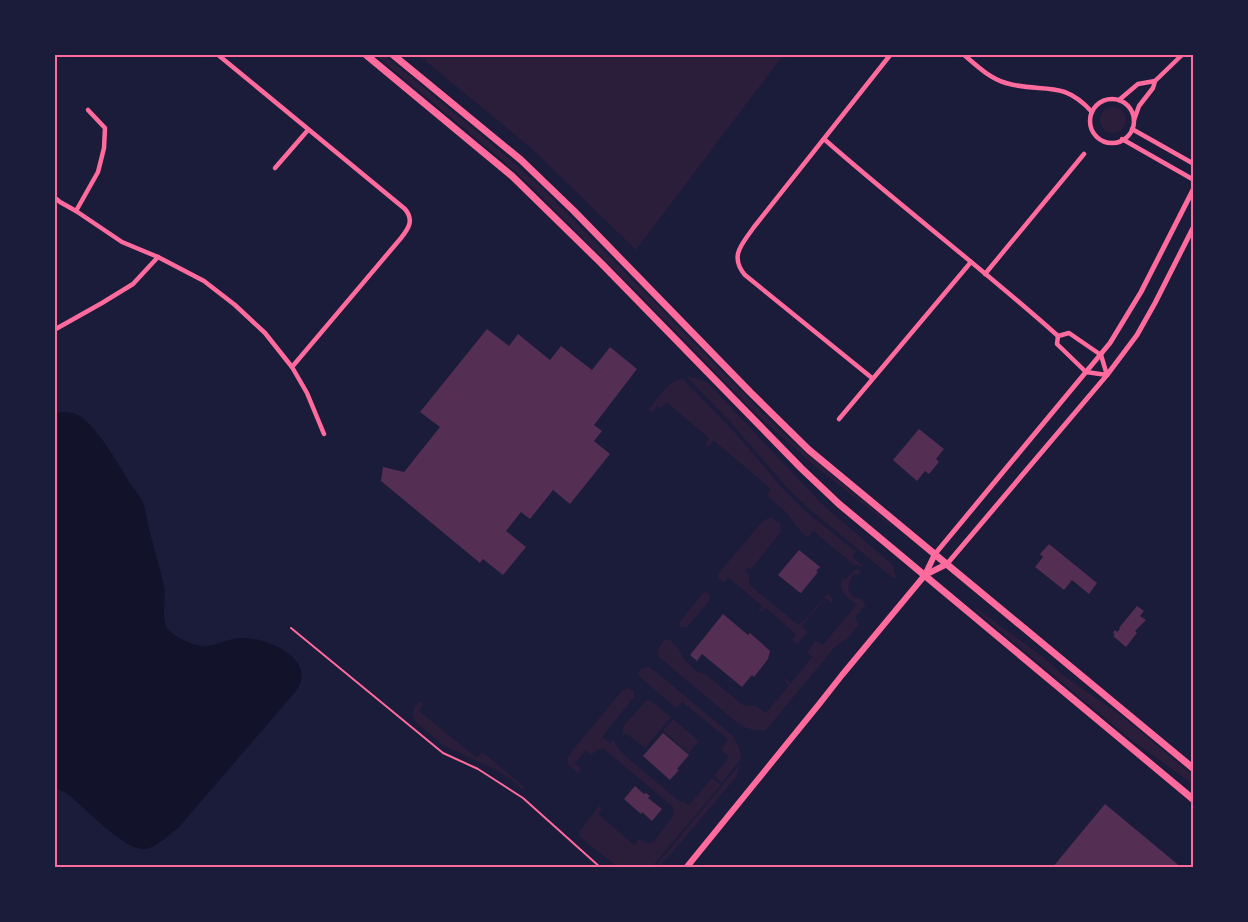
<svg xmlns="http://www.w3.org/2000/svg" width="1248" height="922" font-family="Overpass,sans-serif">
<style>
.green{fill:#2a1e3b}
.water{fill:#12122b}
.building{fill:#542f53}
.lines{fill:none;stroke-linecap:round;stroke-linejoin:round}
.service{stroke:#ff6b9d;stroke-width:2}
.minor{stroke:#ff6b9d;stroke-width:4.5}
.tertiary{stroke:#ff6b9d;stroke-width:5}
.secondary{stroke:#ff6b9d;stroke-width:6}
.primary{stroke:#ff6b9d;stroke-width:7}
.neatline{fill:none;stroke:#ff6b9d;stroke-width:2}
</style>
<rect width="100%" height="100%" fill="#1b1b3a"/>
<!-- green -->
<g class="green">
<path d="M374 54H383L505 155 544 190 782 432 827 471 892 525 891 526 815 466 757 415 655 310 530 185 500 158Z"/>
<path d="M417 54H784L636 250 530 147Z"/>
<circle cx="1113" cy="120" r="13"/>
<path d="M687 377 697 378 708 383 823 505 893 565 896 577 893 578 814 513 788 489 732 424Z"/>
<path d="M682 378 732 429 786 492 803 509 855 551 853 557 863 566 862 567 857 565 852 566 853 564 813 531 808 537 806 536 797 527 786 512 767 496 771 489 714 441 708 447 705 446 709 438 667 403 661 408 657 407 652 412 650 411 649 409C659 397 667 382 682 378Z"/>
<path d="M772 518 780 523 781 532 751 569 747 568 745 573 749 574V582L751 586 796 623 799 624 804 621 827 594 830 595 833 600 832 603 825 598 802 626 808 632 798 643H796L792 640 796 634 766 608 759 613V611L762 606 729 578 723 583 718 577 719 573 761 523 766 519Z"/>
<path d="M856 569 860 570V574L853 575C845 586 847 598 862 599L866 607 862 608 860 613 856 615V619L859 624 848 638 835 647 766 730H753L741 726 659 657C656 650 660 646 664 640H670L679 649 684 659 695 670 708 676 743 705 757 706 766 713 789 685 784 680V678L791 683 812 657 807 652 815 641H817L823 645 856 605C848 597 837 592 842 578L846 579 854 570Z"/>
<path d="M706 592 710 595V600L687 627H681L679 624 681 620 703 593Z"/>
<path d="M976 608 1043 657 1063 675 1123 717 1194 776V785L1133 741 975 610Z"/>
<path d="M648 667 655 671 733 736 739 747 741 759 722 783 714 776 729 757 721 750 728 739 682 702 677 707H675L640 677 638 672 643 668Z"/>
<path d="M629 688 634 691V697L602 737 610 743 613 740 620 751 680 802 683 801 689 805 712 778 721 785 651 868H619L580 837 579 832 599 806 602 808 598 814 634 845 639 839C645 842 648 845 654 841L672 818 674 814 672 806 604 749H599L591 755 586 750 575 763 581 768 578 773 569 766 567 762 568 757 577 745 621 692 625 689Z"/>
<path d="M647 700 651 701 671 717 645 748 627 734 623 735V728L625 724Z"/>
<path d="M420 701 423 705 419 711 477 758 481 753H484L524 787 525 788 522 789 508 777 494 769 444 746 416 722C411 714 413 708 420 701Z"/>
<path d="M673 719 699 741 689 753 663 731Z"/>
<path d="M740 764 736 777 670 855 657 868H654Z"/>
</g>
<!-- water -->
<path class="water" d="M60 412C66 412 72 412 78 415 97 426 118 464 130 483 134 489 140 496 143 503 146 511 147 521 149 529 154 548 160 568 164 587 166 598 161 618 167 628 172 636 194 646 203 646 215 646 227 639 239 638 265 636 319 659 296 691L179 827C171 833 155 849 144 849 124 850 85 808 70 796 65 792 59 790 54 786V415Z"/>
<!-- building -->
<g class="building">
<path d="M487 329 509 346 518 334 550 360 561 346 592 370 610 347 637 369 594 425 602 431 594 441 610 454 570 504 553 490 530 519 521 512 506 531 526 547 503 575 483 559 480 563 381 481 383 467 404 472 440 427 420 412Z"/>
<path d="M919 429 944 449 936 459 939 462 929 474 925 471 917 481 893 460Z"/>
<path d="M1049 544 1097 583 1089 594 1072 580 1064 590 1035 567 1043 557 1040 554Z"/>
<path d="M799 550 820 567 816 571 818 572 801 593 799 592 778 575Z"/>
<path d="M1137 606 1144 611 1140 616 1146 620 1135 631 1137 633 1126 647 1113 636 1115 635 1113 633 1115 630 1117 632 1120 629 1119 628Z"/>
<path d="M723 614 748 635 750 633 770 651 768 659 754 677 752 675 742 687 702 654 697 661 690 655Z"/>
<path d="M663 733 689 755 677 769 679 770 670 780 643 756Z"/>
<path d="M635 786 644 794 646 793 650 796 648 798 662 809 652 821 642 812 641 814 624 799Z"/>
<path d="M1105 804 1182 868H1052Z"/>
</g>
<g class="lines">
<!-- service -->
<path class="service" d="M291 628 443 753 478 769 523 798 601 868"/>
<!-- minor -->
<g class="minor">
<path d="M217 54 405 209C414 220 409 228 401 238L292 367"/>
<path d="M963 54C976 65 989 78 1006 83 1042 94 1061 78 1092 112"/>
<circle cx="1112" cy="121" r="22"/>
<path d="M1119 100 1138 84 1155 81"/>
<path d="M1134 120 1139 106 1153 88 1155 81 1183 54"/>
<path d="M1132 129 1194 164"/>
<path d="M824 139C900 206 982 268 1058 336"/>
<path d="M1122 139 1194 180"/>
<path d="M275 168 308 130"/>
<path d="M54 197 60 202 76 211 122 242 158 257 204 281 235 305 265 333 292 367 307 393 324 434"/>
<path d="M76 211 98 172 104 148 105 128 88 110"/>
<path d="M985 274 1084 154"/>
<path d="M54 330 102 303 133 284 158 257"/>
<path d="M1069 333 1101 355 1107 375 1086 372 1057 344 1058 336Z"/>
<path d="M872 378 745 275C729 256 742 244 754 227L891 54"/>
<path d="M839 419 971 262"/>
</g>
<!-- tertiary -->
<g class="tertiary">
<path d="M935 554 1110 343 1141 292 1194 188"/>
<path d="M947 564 1107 375 1137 335 1155 303 1194 226"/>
</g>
<!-- secondary -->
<g class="secondary">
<path d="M925 575 947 564"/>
<path d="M686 868 820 703 842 675 925 575 935 554"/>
</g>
<!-- primary -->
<g class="primary">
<path d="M365 54 512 176 601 263 801 468 839 504 1194 800"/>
<path d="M392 54 521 160 574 211 750 392 809 450 1194 769"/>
</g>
</g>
<!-- border -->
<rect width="1248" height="922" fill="none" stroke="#1b1b3a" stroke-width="111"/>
<rect x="56" y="56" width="1136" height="810" class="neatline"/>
</svg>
